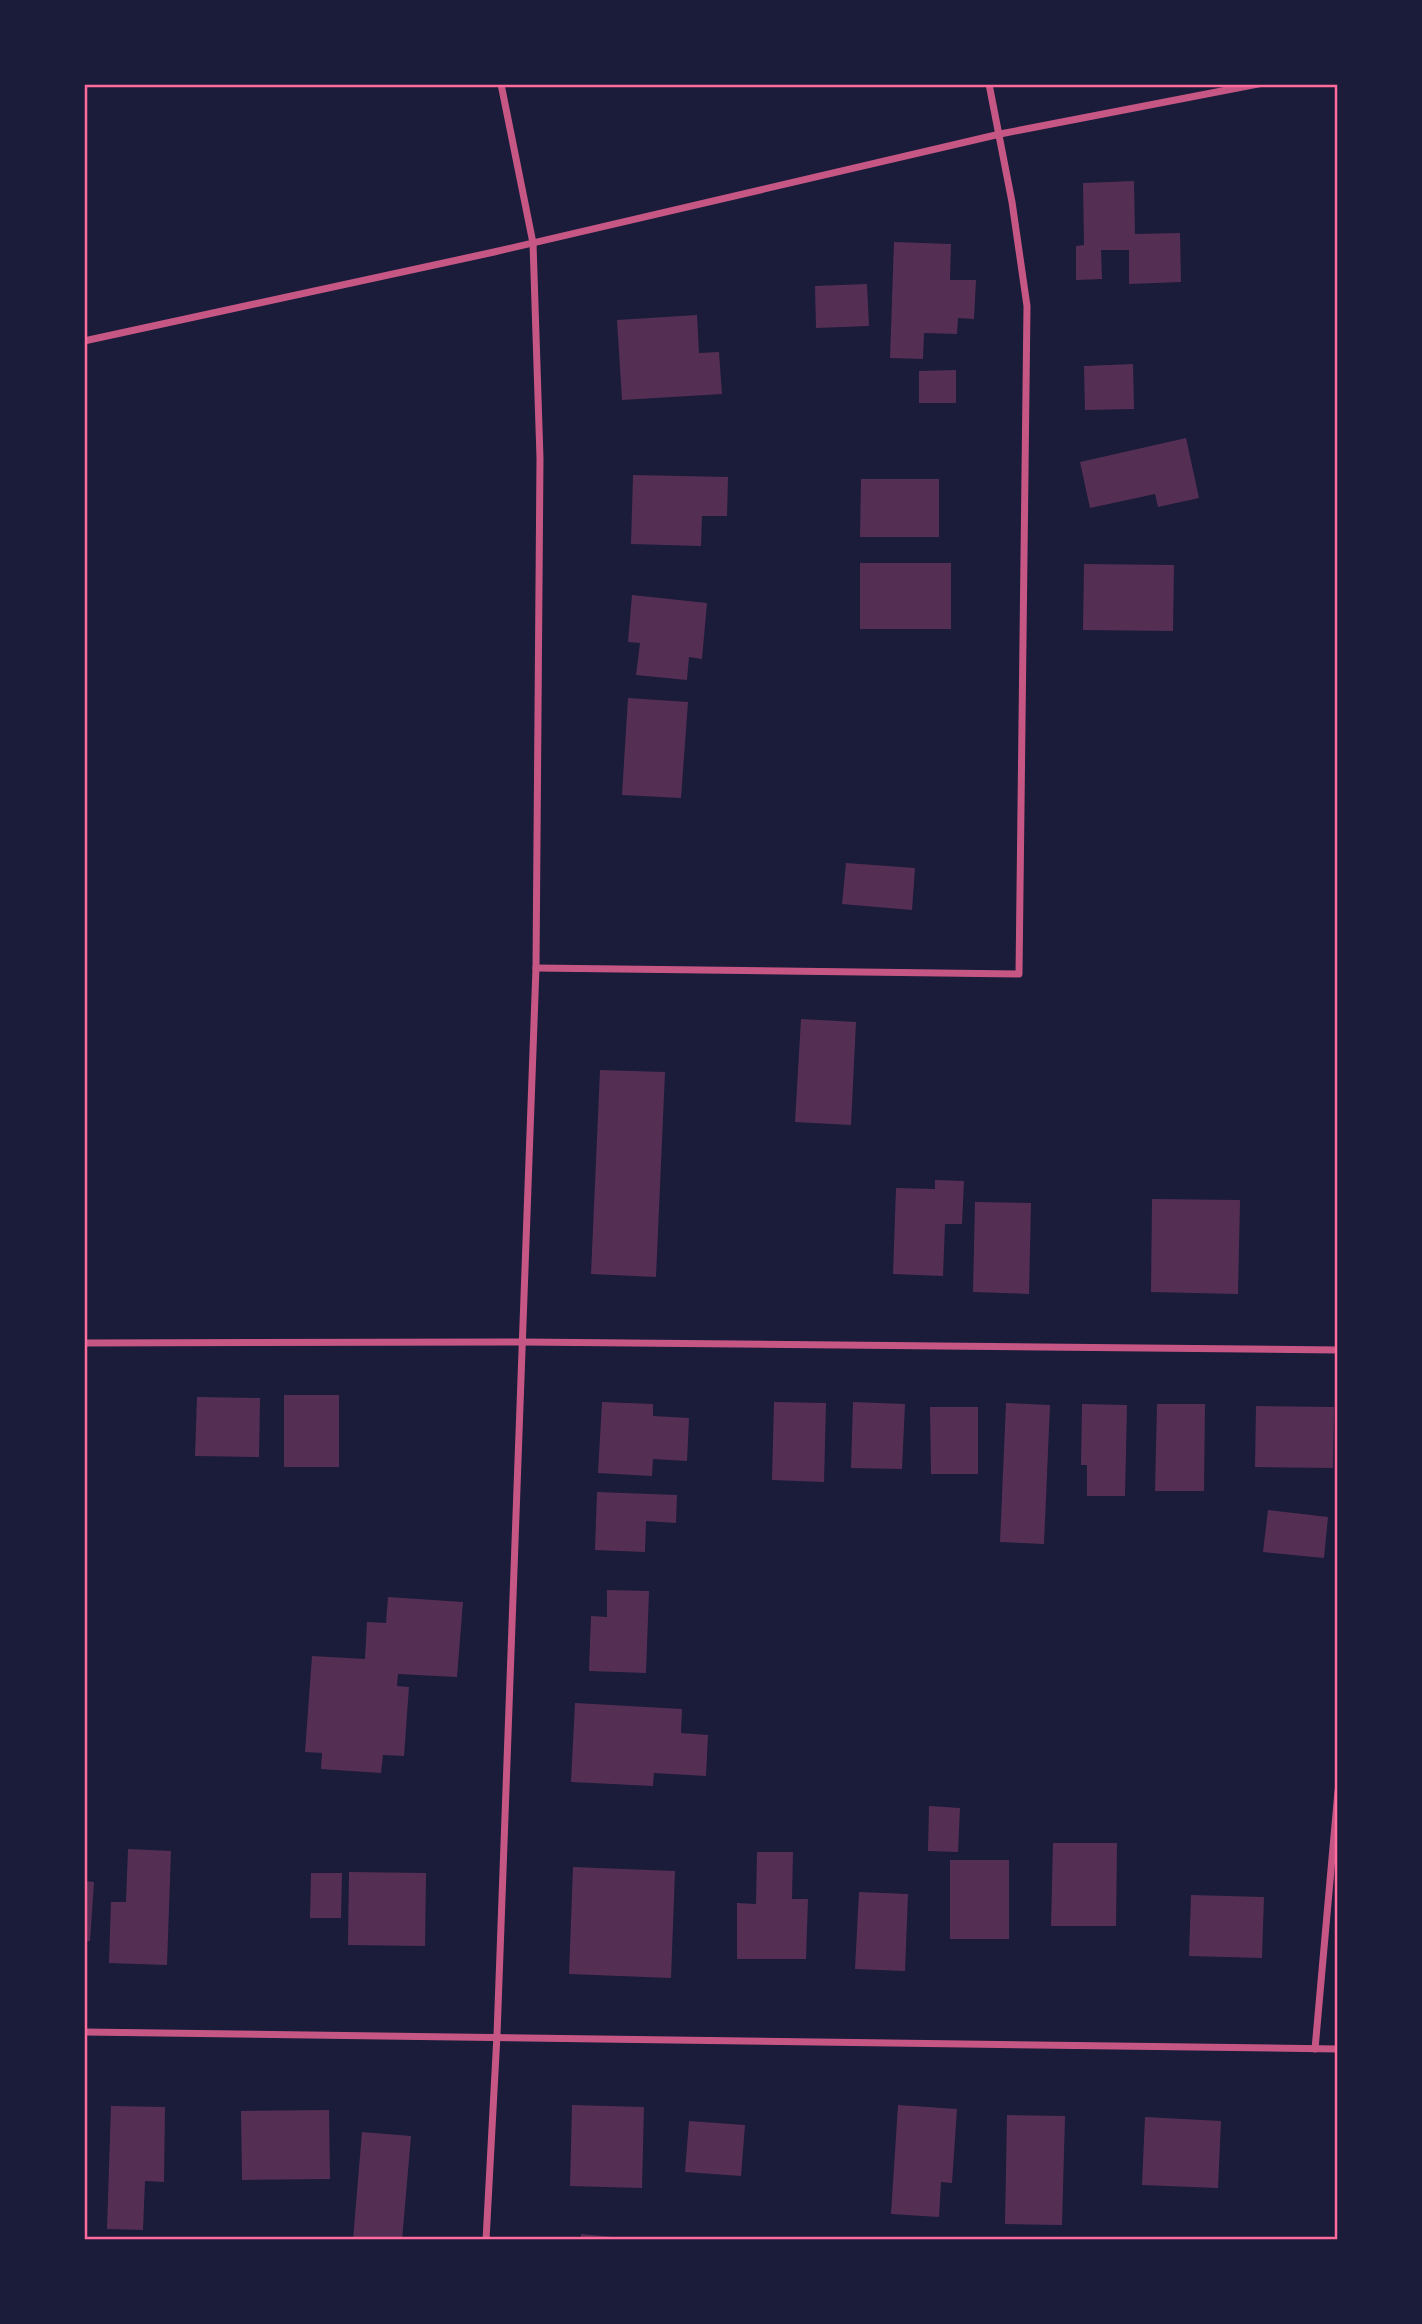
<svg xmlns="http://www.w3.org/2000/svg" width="1422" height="2324" font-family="'PT Serif',serif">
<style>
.building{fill:#542f53}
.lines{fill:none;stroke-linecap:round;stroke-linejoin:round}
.minor{stroke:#c65784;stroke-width:7}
.neatline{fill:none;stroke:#ff6b9d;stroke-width:2.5}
</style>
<rect width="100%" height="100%" fill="#1b1b3a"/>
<!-- building -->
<g class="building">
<path d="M1134 181 1135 234 1180 233 1181 282 1129 284V250H1101L1102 279 1076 280V246L1084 245 1083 183Z"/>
<path d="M894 242 951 244 950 280H976L974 319 958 318 957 334 924 333 923 359 890 358Z"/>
<path d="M867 284 869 326 816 328 815 286Z"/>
<path d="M697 315 699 353 719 352 722 394 622 400 617 320Z"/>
<path d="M1133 364 1134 409 1085 410 1084 366Z"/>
<path d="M956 370V403H919V371Z"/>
<path d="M1186 438 1199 498 1158 507 1155 494 1090 508 1080 462Z"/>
<path d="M633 475 728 477 727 516H702L701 546 631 544Z"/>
<path d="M861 479H939V537H860Z"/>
<rect x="860" y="563" width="91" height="66"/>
<path d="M1084 564 1174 565 1173 631 1083 630Z"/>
<path d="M632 595 707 603 702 659 689 657 687 680 636 675 640 643 628 642Z"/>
<path d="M628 698 688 702 681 798 622 795Z"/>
<path d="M846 863 915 868 912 910 842 904Z"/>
<path d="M801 1019 856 1022 851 1125 795 1122Z"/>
<path d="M600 1070 665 1072 656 1277 591 1274Z"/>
<path d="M935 1180 964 1181 962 1224H945L943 1276 893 1274 896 1188 935 1189Z"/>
<path d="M1152 1199 1240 1200 1238 1294 1151 1292Z"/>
<path d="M975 1202 1031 1203 1029 1294 973 1292Z"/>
<rect x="284" y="1395" width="55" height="72"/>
<path d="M197 1397 260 1398 259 1457 195 1456Z"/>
<path d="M602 1402 653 1404V1416L689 1418 687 1461 653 1459 652 1476 598 1473Z"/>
<path d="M774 1402 826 1403 824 1482 772 1480Z"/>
<path d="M853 1402 905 1404 902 1469 851 1468Z"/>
<path d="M1006 1403 1050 1405 1044 1544 1000 1542Z"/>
<path d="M1082 1404 1127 1405 1125 1496H1087V1465H1081Z"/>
<path d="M1157 1404H1205L1204 1491H1155Z"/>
<path d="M1256 1406 1334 1407 1333 1468 1255 1467Z"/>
<path d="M930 1407H978V1474H931Z"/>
<path d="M597 1492 677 1495 676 1523 646 1521 645 1552 595 1550Z"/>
<path d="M1268 1510 1328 1517 1324 1558 1263 1552Z"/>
<path d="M607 1590 649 1591 646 1673 589 1671 591 1616 607 1617Z"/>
<path d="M388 1597 463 1602 457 1677 398 1674 397 1686 409 1687 404 1756 383 1755 381 1773 321 1769 322 1753 305 1752 312 1656 365 1659 367 1622 386 1623Z"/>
<path d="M575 1703 682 1709 681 1733 708 1735 706 1776 654 1773 653 1786 571 1782Z"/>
<path d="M929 1806 960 1808 958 1852 928 1851Z"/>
<path d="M1053 1843H1117L1116 1926H1051Z"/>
<path d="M128 1849 171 1851 167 1965 109 1963 111 1902H126Z"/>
<path d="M757 1852H793L792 1899H808L806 1959H737V1903L756 1904Z"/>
<rect x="950" y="1860" width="59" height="79"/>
<path d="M573 1867 675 1871 671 1978 569 1974Z"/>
<path d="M349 1872 426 1873 425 1946 348 1945Z"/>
<path d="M311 1873H342L341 1918H310Z"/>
<path d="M84 1881 94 1882 90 1941H84Z"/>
<path d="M859 1892 908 1894 905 1971 855 1969Z"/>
<path d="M1191 1895 1264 1897 1262 1958 1189 1956Z"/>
<path d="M572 2105 644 2107 642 2188 570 2186Z"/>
<path d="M898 2105 957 2109 952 2183 941 2182 939 2217 891 2214Z"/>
<path d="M111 2106 165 2107 164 2182 145 2181 143 2230 107 2229Z"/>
<path d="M329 2110 330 2179 242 2180 241 2111Z"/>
<path d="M1007 2115 1065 2116 1062 2225 1005 2224Z"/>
<path d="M1145 2117 1221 2121 1218 2188 1142 2185Z"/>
<path d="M689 2121 745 2125 741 2176 685 2172Z"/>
<path d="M362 2132 411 2136 402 2240H353Z"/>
<path d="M581 2234 623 2238V2240H581Z"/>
</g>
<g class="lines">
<!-- minor -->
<g class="minor">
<path d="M84 341 494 252 1000 134 1258 84"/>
<path d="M536 968 1019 974 1027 306 1012 202 989 84"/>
<path d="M84 1343 522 1342 1338 1350"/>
<path d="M84 2032 1338 2049"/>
<path d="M1315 2049 1338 1791"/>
<path d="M486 2240 497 2035 536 968 540 458 533 243 501 84"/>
</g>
</g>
<!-- border -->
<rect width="1422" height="2324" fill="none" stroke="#1b1b3a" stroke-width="172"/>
<rect x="86" y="86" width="1250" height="2152" class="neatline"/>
</svg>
